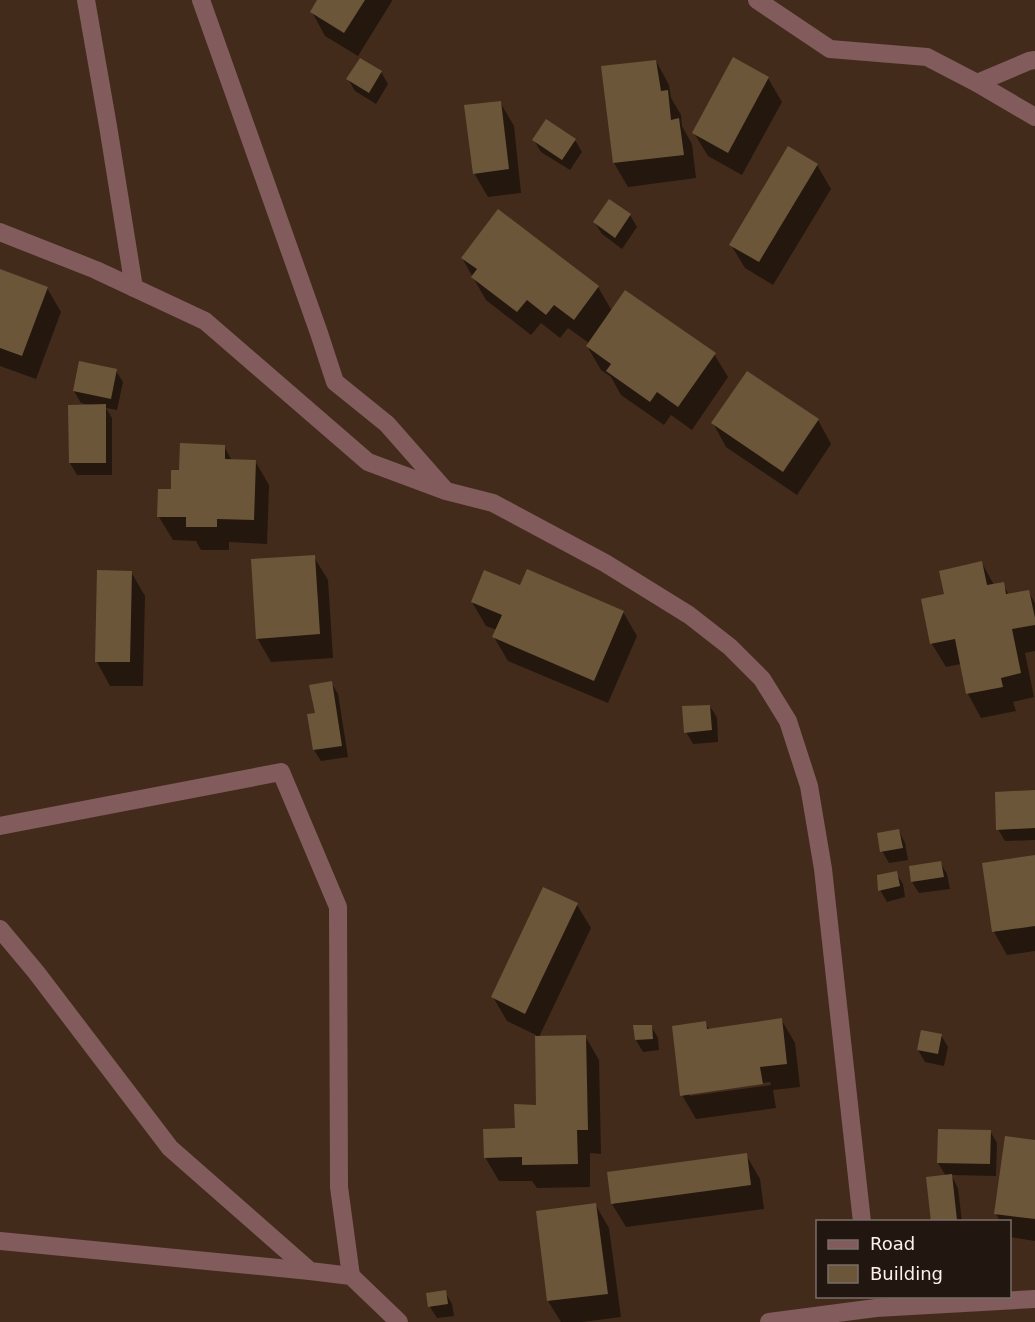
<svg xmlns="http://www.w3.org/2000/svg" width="1035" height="1322" font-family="'DejaVu Sans',sans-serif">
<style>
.shadow{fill:#0007;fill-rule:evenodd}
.building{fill:#6c5639}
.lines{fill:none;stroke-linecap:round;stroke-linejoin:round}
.street{stroke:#825b5c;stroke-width:18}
</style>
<rect width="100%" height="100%" fill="#432b1c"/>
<!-- shadow -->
<g class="shadow">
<path d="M319 0H392V1L358 56 325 36 312 12Z"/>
<path d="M656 61 669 85 671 98 681 115 682 126 692 144 696 178 628 187 614 163 603 67Z"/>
<path d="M381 72 388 84 376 104 355 91 348 79Z"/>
<path d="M768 78 782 102 742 175 708 156 694 133Z"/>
<path d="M500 102 514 126 521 193 488 197 474 173Z"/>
<path d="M534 140H575L582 152 570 170 541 152Z"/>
<path d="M817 165 831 189 773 285 745 268 731 245Z"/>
<path d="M498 211 598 287 612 311 714 354 728 377 692 430 671 415 664 425 621 395 611 377 601 370 587 346 589 343 568 328 560 338 541 323 531 335 486 300 462 258Z"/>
<path d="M630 215 637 227 622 249 602 234 595 223Z"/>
<path d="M0 271 47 288 61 312 36 379 0 366Z"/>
<path d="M116 371 123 382 117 410 106 408 112 418V475H77L70 463 90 405 81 403 74 391Z"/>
<path d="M818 420 831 444 797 495 726 447 713 423Z"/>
<path d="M224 446 232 461H255L269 485 267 544 229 542V550H201L196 541 173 540 159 517 173 491 180 472Z"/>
<path d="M314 557 328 580 333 658 271 662 257 638Z"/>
<path d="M982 563 994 585 1003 584 1009 595 1028 591 1035 603V651L1025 653 1034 697 1013 702 1016 711 981 718 968 694 961 664 946 667 932 644 923 600 946 595Z"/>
<path d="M131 572 145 596 143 686H110L97 662Z"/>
<path d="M520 587 623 612 637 636 608 703 508 661 494 637 497 630 486 626 472 602Z"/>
<path d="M331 682 338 694 348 757 321 761 314 750 316 715Z"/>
<path d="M710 706 717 718 718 742 693 744 686 732Z"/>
<path d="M1035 791V840L1005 841 998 829Z"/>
<path d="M899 831 905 843 908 860 889 863 882 851Z"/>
<path d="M1035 856V951L1007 955 994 932Z"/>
<path d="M940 862 947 874 950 889 919 893 912 882Z"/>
<path d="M896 873 903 884 905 897 887 902 880 890Z"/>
<path d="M577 905 591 928 539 1037 585 1036 599 1060 601 1154 590 1153V1187L537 1188 532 1181H499L485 1157 517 1130 537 1106 536 1035 507 1021 493 997Z"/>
<path d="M781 1019 795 1043 800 1087 773 1090 776 1108 696 1119 682 1095 705 1023 710 1030ZM770 1082 771 1085 690 1096V1093Z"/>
<path d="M651 1026 658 1038 659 1050 643 1052 636 1040Z"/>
<path d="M941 1035 948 1047 944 1066 925 1062 918 1050Z"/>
<path d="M990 1131 997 1143 996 1176 951 1175 958 1188 962 1222H932L946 1176 938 1163Z"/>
<path d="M1035 1142V1241L1010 1237V1222H1000L996 1213Z"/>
<path d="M746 1155 760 1179 764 1209 626 1227 612 1204Z"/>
<path d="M595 1204 609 1228 621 1317 582 1322H561L548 1301Z"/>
<path d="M445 1292 452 1304 454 1316 437 1318 430 1307Z"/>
</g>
<!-- building -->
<g class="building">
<path d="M317 0H365L344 33 310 12Z"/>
<path d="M733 57 769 77 728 153 692 133Z"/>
<path d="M360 58 382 71 369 93 346 79Z"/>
<path d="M656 60 661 91 668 90 671 120 679 118 684 155 613 163 601 66Z"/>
<path d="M501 101 509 169 473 174 464 105Z"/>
<path d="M546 119 576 139 562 160 532 140Z"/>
<path d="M788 146 818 164 759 262 729 245Z"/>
<path d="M609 199 631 214 615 238 593 222Z"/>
<path d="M498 209 599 286 574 320 554 305 546 315 527 300 517 312 471 277 477 269 461 258Z"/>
<path d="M0 269 48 287 22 356 0 348Z"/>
<path d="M625 290 716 353 678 407 657 392 650 402 606 371 611 364 586 346Z"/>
<path d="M79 361 117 369 111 399 73 391Z"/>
<path d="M747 371 819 419 783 472 711 423Z"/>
<path d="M106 404V463H69L68 405Z"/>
<path d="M180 443 225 445V459L256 460 254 520 217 519V527H186V517H157L158 489H171V470H179Z"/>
<path d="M315 555 320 634 256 639 251 559Z"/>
<path d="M982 561 987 585 1004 582 1006 594 1029 590 1035 618V625L1012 629 1021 673 1001 678 1003 687 966 694 955 639 930 644 921 599 944 594 939 571Z"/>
<path d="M527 569 624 611 594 681 492 637 502 615 471 602 484 570 520 585Z"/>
<path d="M97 570 132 571 130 662H95Z"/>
<path d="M332 681 342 746 313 750 307 714 315 713 309 685Z"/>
<path d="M710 705 712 730 684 733 682 706Z"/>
<path d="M1035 790V828L996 830 995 792Z"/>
<path d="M899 829 903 848 880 852 877 833Z"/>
<path d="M1035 855V926L992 932 982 863Z"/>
<path d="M941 861 944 877 911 882 909 866Z"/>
<path d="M897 871 900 886 878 891 877 875Z"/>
<path d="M543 887 578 903 525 1014 491 997Z"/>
<path d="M782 1018 787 1064 760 1067 763 1084 680 1096 672 1026 706 1021 707 1029Z"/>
<path d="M633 1025H652L653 1039 635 1040Z"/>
<path d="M921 1030 942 1034 938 1054 917 1050Z"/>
<path d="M586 1035 588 1130H577L578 1164 522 1165V1157L484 1158 483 1129 515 1128 514 1104 536 1105 535 1036Z"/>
<path d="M938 1129 991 1130 990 1164 937 1163Z"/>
<path d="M1005 1136 1035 1140V1219L994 1214Z"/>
<path d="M747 1153 751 1185 611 1204 607 1172Z"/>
<path d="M952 1174 957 1220 931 1222 926 1177Z"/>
<path d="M596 1203 608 1294 547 1301 536 1211Z"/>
<path d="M446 1290 448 1304 428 1307 426 1293Z"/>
</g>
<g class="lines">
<!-- street -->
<g class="street">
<path d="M86 0 108 126 134 288"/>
<path d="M201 0 319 333 335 382 387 424 445 490"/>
<path d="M757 0 830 49 927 57 977 83 1035 117"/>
<path d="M977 83 1029 61 1035 60"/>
<path d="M0 232 96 270 205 321 368 462 446 491 493 503 605 563 689 615 730 647 762 679 788 721 809 786 823 869 862 1222"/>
<path d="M0 826 281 772 338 907 339 1187 351 1276"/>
<path d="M0 929 36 972 170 1148 310 1271 351 1276 399 1322"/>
<path d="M0 1241 310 1271"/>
<path d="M769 1322 876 1308 1035 1299"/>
</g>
</g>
<!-- legend -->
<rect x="816" y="1220" width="195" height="78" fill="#221710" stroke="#7a6e67" stroke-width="1.5"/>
<rect x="828" y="1240" width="30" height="9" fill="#825b5c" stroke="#7a6e67" stroke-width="1.5"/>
<text x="870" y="1250" font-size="18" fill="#fdf1e9">Road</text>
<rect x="828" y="1265" width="30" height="18" fill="#6c5639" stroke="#7a6e67" stroke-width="1.5"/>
<text x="870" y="1280" font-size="18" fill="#fdf1e9">Building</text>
</svg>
